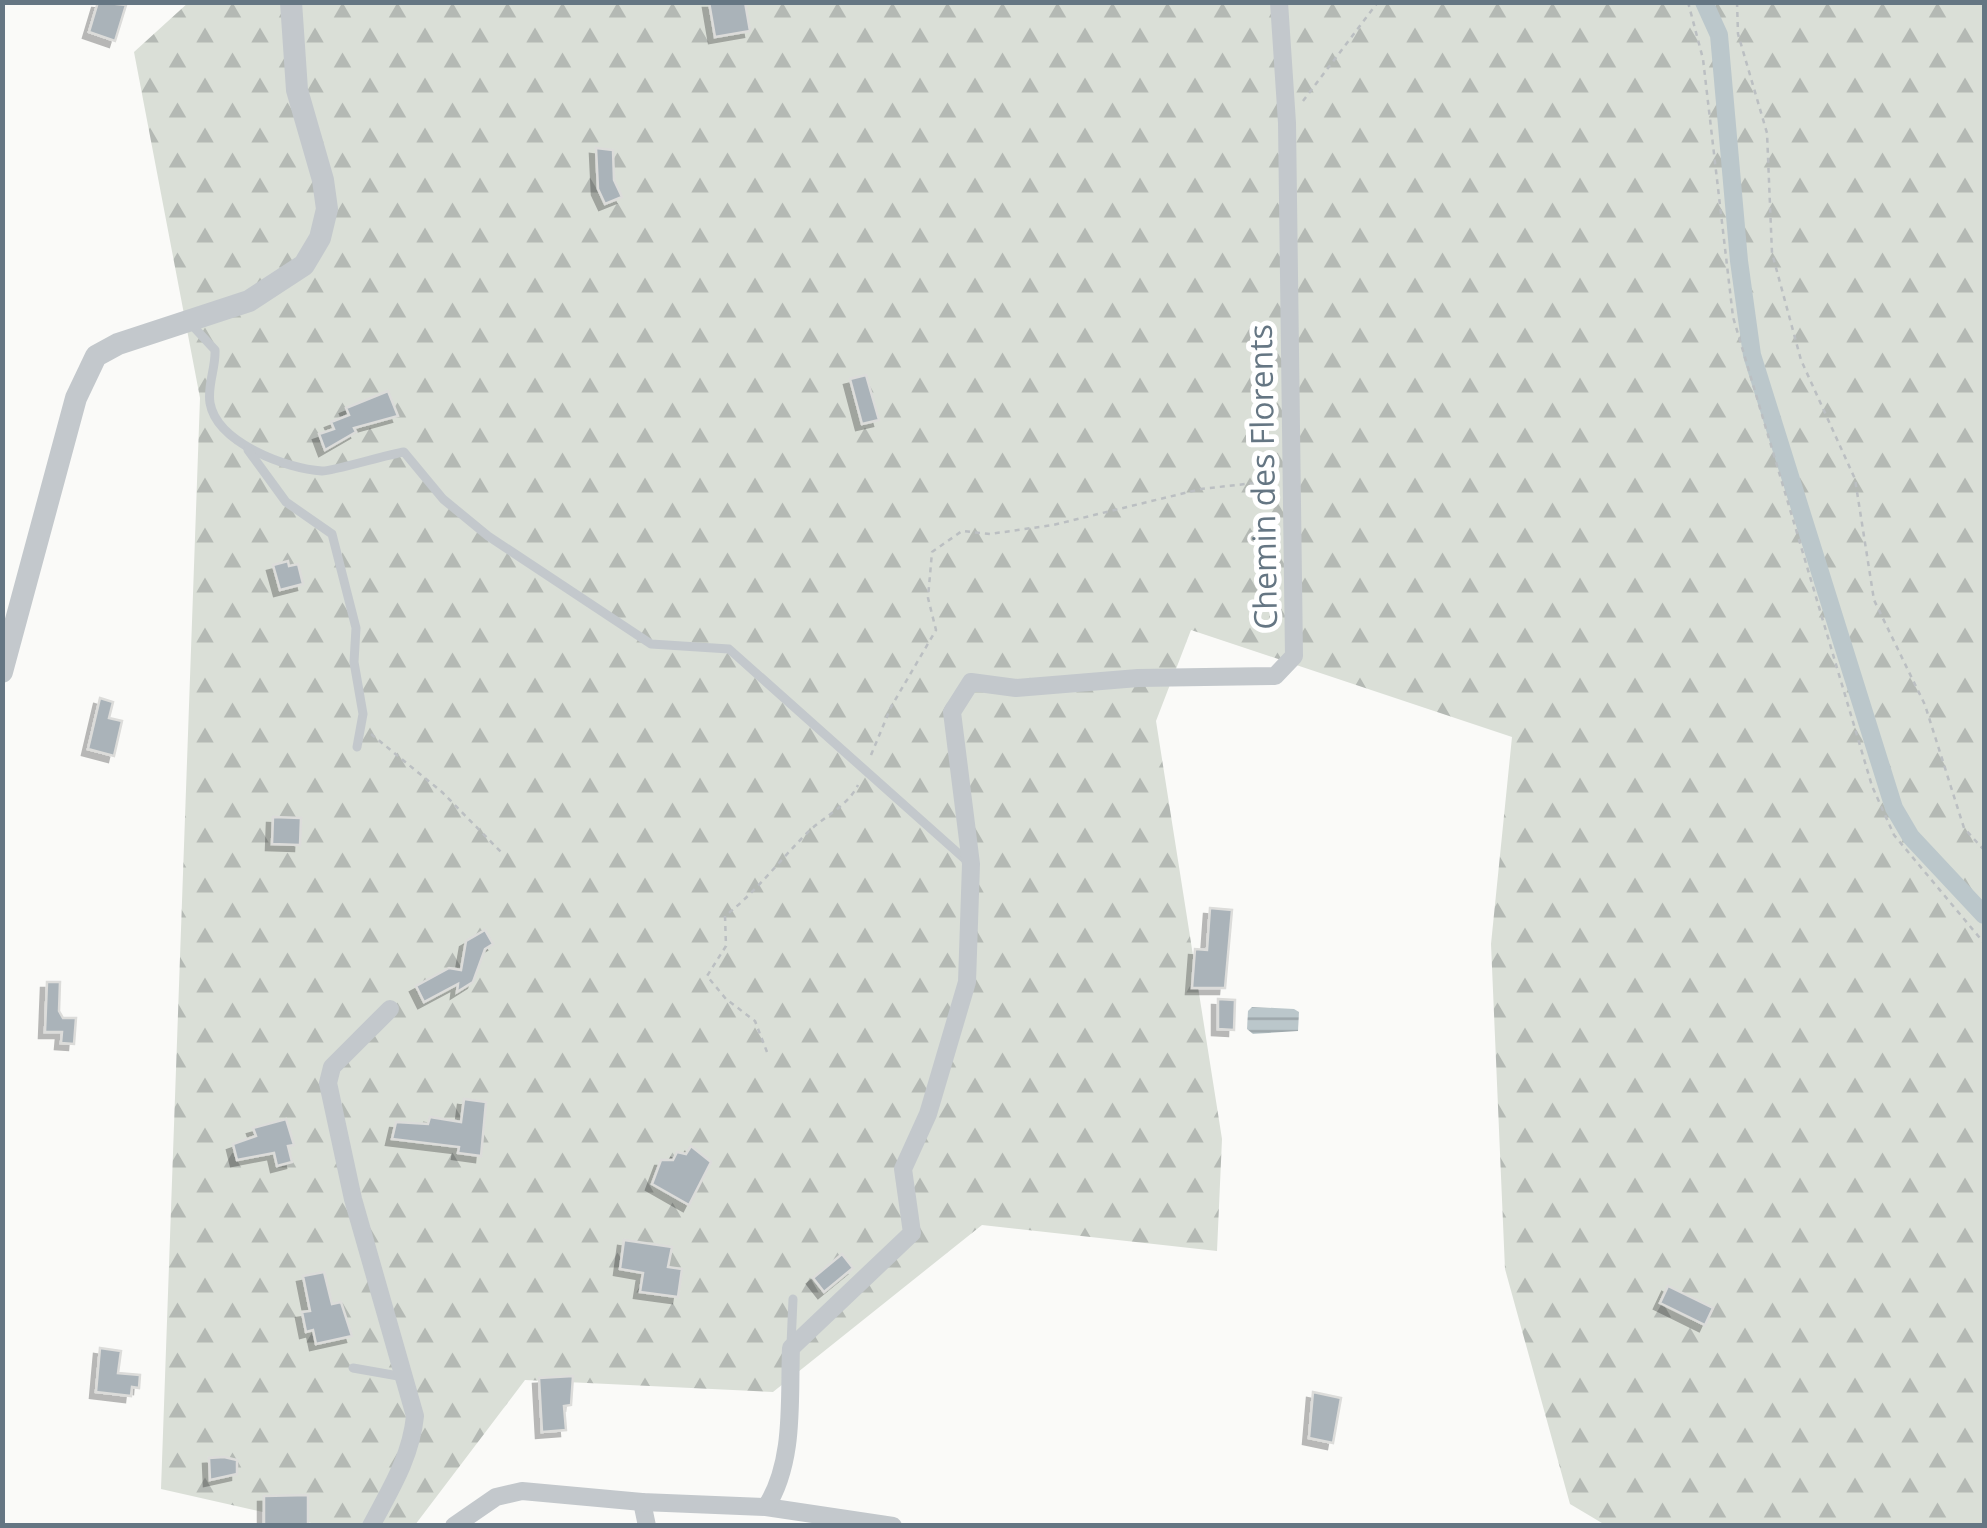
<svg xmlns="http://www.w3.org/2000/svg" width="1987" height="1528" font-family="'Open Sans',sans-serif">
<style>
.forest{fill:url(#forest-firs)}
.water{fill:url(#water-rules)}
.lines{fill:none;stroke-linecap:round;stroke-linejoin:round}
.canal{stroke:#bbc7cb;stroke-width:18}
.building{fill:#aab3b9;stroke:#dcdcda;stroke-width:2.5;filter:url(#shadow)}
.path{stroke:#bbbfc2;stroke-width:2.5;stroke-dasharray:5 5;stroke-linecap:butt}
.service{stroke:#c3c8cc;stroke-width:9}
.minor{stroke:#c3c8cc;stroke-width:18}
.tertiary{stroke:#c3c8cc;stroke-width:22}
.labels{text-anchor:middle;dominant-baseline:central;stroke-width:10;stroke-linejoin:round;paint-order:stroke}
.street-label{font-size:32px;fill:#657683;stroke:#fff}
</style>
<defs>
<pattern id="forest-firs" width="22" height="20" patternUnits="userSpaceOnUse" patternTransform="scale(2.5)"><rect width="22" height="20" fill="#dadfd7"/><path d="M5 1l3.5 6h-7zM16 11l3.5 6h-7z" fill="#b4b9b4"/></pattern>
<pattern id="water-rules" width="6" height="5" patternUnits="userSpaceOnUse" patternTransform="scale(2.5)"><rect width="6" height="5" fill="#bbc7cb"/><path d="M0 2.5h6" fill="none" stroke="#9ca6aa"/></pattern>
<filter id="shadow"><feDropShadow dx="-6" dy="6" stdDeviation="0" flood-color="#0004"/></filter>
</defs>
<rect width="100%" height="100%" fill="#fafaf8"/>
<!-- forest -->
<path class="forest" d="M189 2 1984 3V1525L1607 1526 1570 1504 1505 1269 1491 944 1512 737 1191 630 1156 721 1222 1139 1217 1251 982 1225 773 1392 525 1380 415 1525H320L161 1489 200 398 134 52Z"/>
<!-- water -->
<path class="water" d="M1252 1007 1294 1009 1299 1012 1298 1031 1253 1034 1247 1029 1248 1011Z"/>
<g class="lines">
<!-- canal -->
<path class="canal" d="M1704 2 1719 35 1739 261 1752 355 1894 808 1911 837 1984 915"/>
</g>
<!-- building -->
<g class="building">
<path d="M98 2 126 5 115 41 89 32Z"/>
<path d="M709 2H745L750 31 715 37Z"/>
<path d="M596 148 613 150 614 180 622 197 605 204 598 189Z"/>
<path d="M866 375 879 420 862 424 850 379Z"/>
<path d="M388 391 398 416 354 428 356 432 325 450 319 434 334 429 331 422 349 415 346 408Z"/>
<path d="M288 561 289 566 298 564 303 584 280 590 273 565Z"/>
<path d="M100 698 113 702 109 718 122 721 114 756 88 749Z"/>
<path d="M273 817 301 818 300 845 272 844Z"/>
<path d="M1210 908 1232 910 1225 988H1192L1195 949 1207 950Z"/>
<path d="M485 930 493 944 485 949 473 982 457 992 458 984 424 1002 416 986 449 968 461 970 466 941Z"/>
<path d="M47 982H60L59 1011 63 1018H76L74 1044 61 1043 62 1032H45Z"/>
<path d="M1218 999 1235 1000 1234 1030 1218 1029Z"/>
<path d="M464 1099 486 1102 481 1156 458 1153 459 1147 392 1139 396 1122 428 1124 430 1117 461 1122Z"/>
<path d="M286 1119 294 1145 288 1146 292 1162 277 1166 274 1153 237 1160 233 1144 256 1136 253 1128Z"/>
<path d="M691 1146 711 1162 689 1205 652 1184 661 1160H673L677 1152 686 1154Z"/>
<path d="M624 1240 672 1247 668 1267 682 1269 678 1297 640 1292 643 1273 620 1269Z"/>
<path d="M842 1254 853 1268 824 1292 813 1278Z"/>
<path d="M324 1272 332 1304 341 1302 352 1336 316 1344 313 1330 306 1332 302 1312 310 1311 303 1276Z"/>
<path d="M1668 1286 1713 1308 1705 1325 1660 1303Z"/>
<path d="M100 1348 121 1351 118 1373 140 1375 139 1388 132 1387 131 1396 96 1392Z"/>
<path d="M573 1376 571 1405 564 1406 566 1430 542 1432 539 1378Z"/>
<path d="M1313 1392 1341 1398 1333 1443 1309 1438Z"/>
<path d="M224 1457 237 1460V1474L210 1480 209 1458Z"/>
<path d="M308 1495V1526H264V1496Z"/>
</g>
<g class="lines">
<!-- path -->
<g class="path">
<path d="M1688 2 1703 59 1733 317 1872 786 1894 835 1984 943"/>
<path d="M1737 2 1738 34 1767 133 1772 253 1801 360 1855 479 1874 600 1925 705 1964 828 1984 850"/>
<path d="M1303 101 1378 2"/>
<path d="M371 734 442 792 503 854"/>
<path d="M871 755 891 707 936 630 928 598 932 552 962 531 990 534 1053 525 1201 489 1272 481"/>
<path d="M767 1052 755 1021 726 999 707 976 726 946 725 916C757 891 779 861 807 833 824 816 847 807 858 785"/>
</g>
<!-- service -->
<g class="service">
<path d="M191 324 215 350C216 368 207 385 210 403 217 443 287 469 322 471 330 472 389 454 404 452L443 499 488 536 651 644 729 649 967 861"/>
<path d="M248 450 286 502 332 534 356 628 354 662 363 714 357 747"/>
<path d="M791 1345 793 1299"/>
<path d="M353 1368 404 1377"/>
</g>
<!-- minor -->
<g class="minor">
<path d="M642 1502 647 1526"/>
<path d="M766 1507 893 1526"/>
<path d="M371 1526C390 1490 411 1457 415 1416L353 1199 328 1083 332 1067 390 1009"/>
<path d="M454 1526 496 1497 522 1491 642 1502 766 1507C795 1462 789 1400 791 1348L912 1233 903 1169 928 1114 967 982 971 864 952 712 971 682 1016 688 1138 678 1275 676 1294 656 1287 123 1279 2"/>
</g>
<!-- tertiary -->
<path class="tertiary" d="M2 672 76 398 96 356 118 344 249 301 304 265 320 238 327 209 323 180 297 90 291 2"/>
</g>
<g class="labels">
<!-- street labels -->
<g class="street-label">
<text transform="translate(1262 477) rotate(-91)">Chemin des Florents</text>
</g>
</g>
<!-- border -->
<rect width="1987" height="1528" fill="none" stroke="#657683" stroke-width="10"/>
</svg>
